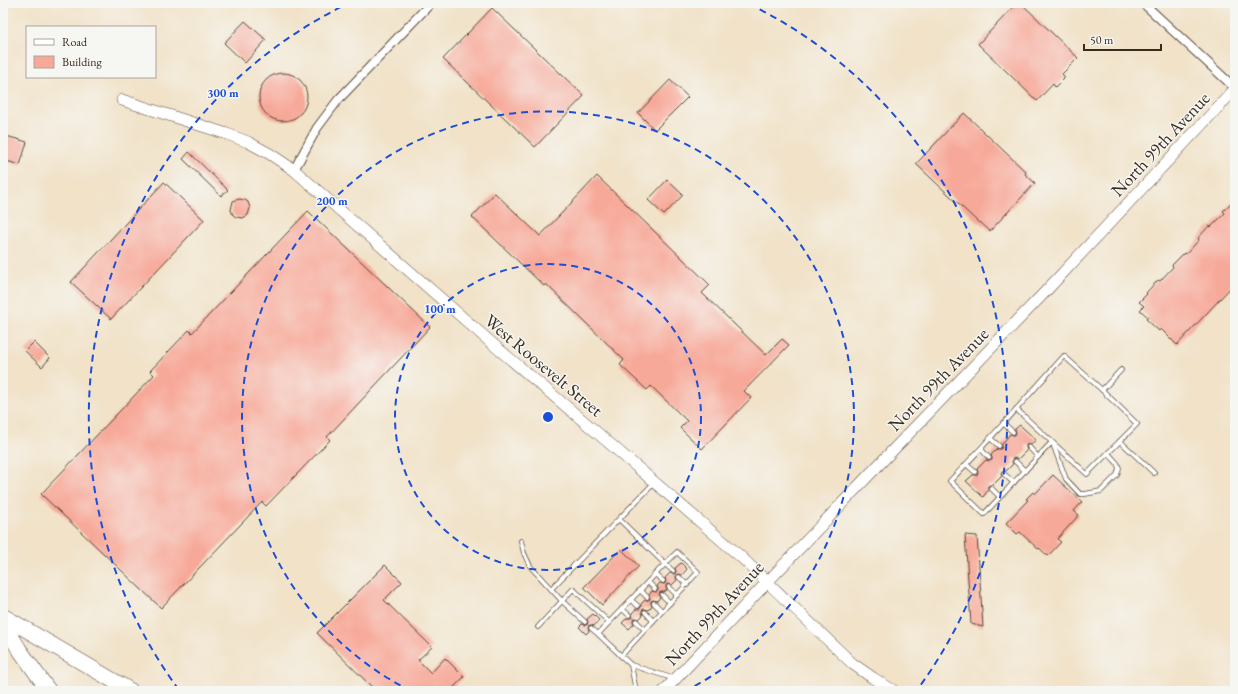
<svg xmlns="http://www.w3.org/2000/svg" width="1238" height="694" font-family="'EB Garamond',serif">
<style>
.building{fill:#f7a999}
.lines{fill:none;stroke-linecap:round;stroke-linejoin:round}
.lane-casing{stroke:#564638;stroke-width:5.5}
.street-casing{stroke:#564638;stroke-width:10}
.secondary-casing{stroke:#564638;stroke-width:12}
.highway-casing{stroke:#564638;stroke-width:16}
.lane{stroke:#fff;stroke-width:4}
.street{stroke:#fff;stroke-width:8}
.secondary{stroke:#fff;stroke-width:11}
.highway{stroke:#fff;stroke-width:15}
.ring{fill:none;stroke:#1d4ed8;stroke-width:2;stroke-dasharray:7 5}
.labels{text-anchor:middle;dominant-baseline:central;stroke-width:3;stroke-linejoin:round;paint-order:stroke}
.street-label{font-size:18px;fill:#3b2a1e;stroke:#f6f6f2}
.centre{fill:#1d4ed8;stroke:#f6f6f2;stroke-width:2}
.ring-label{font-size:12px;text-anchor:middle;font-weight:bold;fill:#1d4ed8;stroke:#f6f6f2;stroke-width:3;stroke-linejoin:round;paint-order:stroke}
</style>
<rect width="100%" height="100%" fill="#f6f6f2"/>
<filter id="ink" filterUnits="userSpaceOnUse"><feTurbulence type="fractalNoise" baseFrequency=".025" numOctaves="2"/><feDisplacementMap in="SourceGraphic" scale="8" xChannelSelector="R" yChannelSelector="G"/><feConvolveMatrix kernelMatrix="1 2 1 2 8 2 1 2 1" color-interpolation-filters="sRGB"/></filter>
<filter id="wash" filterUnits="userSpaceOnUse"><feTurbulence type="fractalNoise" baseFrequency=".012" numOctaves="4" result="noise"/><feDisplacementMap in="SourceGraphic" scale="16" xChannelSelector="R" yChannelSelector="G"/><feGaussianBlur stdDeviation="0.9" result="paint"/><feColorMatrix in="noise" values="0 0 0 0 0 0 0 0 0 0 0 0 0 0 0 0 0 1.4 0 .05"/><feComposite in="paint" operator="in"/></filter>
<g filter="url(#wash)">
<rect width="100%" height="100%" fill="#f1e2c8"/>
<g id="blocks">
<!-- building -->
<g class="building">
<path d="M1017 3H1021L1078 58 1062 74 1065 77 1055 87 1053 84 1037 101 978 44Z"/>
<path d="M492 8 584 96 535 147 443 59Z"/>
<path d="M245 21 266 40 245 63 224 43Z"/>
<circle cx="283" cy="97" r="24"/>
<path d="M670 80 688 97 655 130 638 113Z"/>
<path d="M964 113 1026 172 1025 174 1035 183 990 231 980 222 979 223 916 164Z"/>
<path d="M3 135 27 142 20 165 3 160Z"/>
<path d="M189 152 228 190 221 196 183 159Z"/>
<path d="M597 176 710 285 702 293 766 355 782 339 789 345 744 391 751 398 702 449 680 428 687 421 651 386 647 390 620 365 624 360 546 284 544 286 472 217 495 193 540 236Z"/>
<path d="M667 180 683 195 664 215 648 200Z"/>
<path d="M164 182 204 220 111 319 71 282Z"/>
<path d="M239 199 245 200 248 202 250 208 248 215 243 218 236 217 233 215 231 210 233 201Z"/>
<path d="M1235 199V283L1177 345 1161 329 1159 331 1146 319 1148 317 1140 310 1144 306 1139 302 1147 294 1146 293 1158 280 1160 281 1173 267 1172 265 1184 253 1186 254 1199 240 1198 238 1209 226 1211 227 1225 213 1223 211Z"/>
<path d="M308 211 430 327 327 437 330 440 266 506 262 502 161 608 41 494 154 375 150 371 189 330 192 333Z"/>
<path d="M34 342 50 358 42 367 25 351Z"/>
<path d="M1020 425 1036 440 1031 444H1029L1026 445V447L1027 450 1018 459 1016 458 1012 459V462L1013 464 1006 471H1002L1001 474 1002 476 993 485H990L988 486V490L983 497 966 481 973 475H977L978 472 977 469 986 460 989 461 992 460V458L991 455 997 449H1001L1002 446V444L1010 434 1013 435H1015L1016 432 1015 429Z"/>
<path d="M1053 475 1082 502 1074 511 1079 515 1057 539 1061 542 1048 556 1039 548 1038 549 1020 532 1017 534 1006 523 1028 500 1026 499 1033 492 1035 494Z"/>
<path d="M965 535 977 536 983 627 971 624Z"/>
<path d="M621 549 639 566 602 605 584 587Z"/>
<path d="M681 563 687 569 682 575 678 574 676 575V578L677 580 672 585 668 584 666 585V588L667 590 664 592H661L659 593 660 597 657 601 653 600 651 601V604L652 606 648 610 645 609 642 610V612L643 615 639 619 635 618 633 619V622L634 624 629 629 622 623 627 618H631L632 615V613L636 609H640L641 606V604L645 600H648L650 599 649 595 652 591 656 592 658 591V588L657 586 660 583 663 584H665L666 581 665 578 670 573 673 574H675L676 571 675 568Z"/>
<path d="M385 565 402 582 384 600 432 647 418 660 431 673 445 658 464 677 450 691H376L317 633Z"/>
<path d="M593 614 599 620 594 626 591 625H589L588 628 589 631 586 634 579 627 582 624 585 625H587L588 622 587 619Z"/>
</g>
</g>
</g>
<g filter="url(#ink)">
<use href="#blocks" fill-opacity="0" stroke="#564638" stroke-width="1"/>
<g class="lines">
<defs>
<g id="lane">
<path d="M1102 390 1121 370"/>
<path d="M1016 409 1087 474 1137 424 1102 390 1064 356C1026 398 989 441 950 481L984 514 1052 442"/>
<path d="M1003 423 1013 432"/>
<path d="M990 438 999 446"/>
<path d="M1120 441 1154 473"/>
<path d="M1053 444 1066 479 1080 494H1085L1101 491 1117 475 1119 468 1117 463 1108 453"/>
<path d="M1029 447 1038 457"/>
<path d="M981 449 989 458"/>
<path d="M1015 461 1025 471"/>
<path d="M966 464 975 472"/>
<path d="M1004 474 1014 483"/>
<path d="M654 483 619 519 665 564 598 634 631 665 675 679"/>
<path d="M991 488 1000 497"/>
<path d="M521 541 524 553 530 566 551 589"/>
<path d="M655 574 663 581"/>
<path d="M679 577 687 585"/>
<path d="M648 582 655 589"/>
<path d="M669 587 677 595"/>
<path d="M640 590 647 597"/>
<path d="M662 595 670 603"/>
<path d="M631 600 638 606"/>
<path d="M654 603 662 611"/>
<path d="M622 609 629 615"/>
<path d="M645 612 653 621"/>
<path d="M636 621 645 630"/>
<path d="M585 622 562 601 573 589 609 622"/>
<path d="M538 627 562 601 551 589 619 519"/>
<path d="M591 628 598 634"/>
<path d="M621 656 698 572 677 552 665 564 673 571"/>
<path d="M631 665 636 691"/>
</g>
<g id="street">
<path d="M1143 3 1235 88"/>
<path d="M294 170 317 128 338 100 431 3"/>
</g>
<g id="secondary">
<path d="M122 100 227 134 248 142 270 154 294 170 495 346 601 436 741 557 853 664 873 678 894 691"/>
<path d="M664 691 867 477 1045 292 1235 89"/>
</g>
<g id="highway">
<path d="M3 616 131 691"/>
<path d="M3 623 19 649 49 691"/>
</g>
</defs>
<!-- lane casing -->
<use href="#lane" class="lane-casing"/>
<!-- street casing -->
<use href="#street" class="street-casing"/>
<!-- secondary casing -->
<use href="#secondary" class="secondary-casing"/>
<!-- highway casing -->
<use href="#highway" class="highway-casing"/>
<!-- lane -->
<use href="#lane" class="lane"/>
<!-- street -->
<use href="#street" class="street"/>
<!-- secondary -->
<use href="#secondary" class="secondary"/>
<!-- highway -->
<use href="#highway" class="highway"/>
</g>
</g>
<!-- distance rings -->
<g class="ring">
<circle cx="548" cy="417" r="153"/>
<path d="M411 691A306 306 0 1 1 685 691"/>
<path d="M179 690A459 459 0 0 1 347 4M749 4A459 459 0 0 1 917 690"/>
</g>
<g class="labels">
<!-- street labels -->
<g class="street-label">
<text transform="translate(1160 144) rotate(-47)">North 99th Avenue</text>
<text transform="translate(544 365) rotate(40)">West Roosevelt Street</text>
<text transform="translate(938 379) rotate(-46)">North 99th Avenue</text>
<text transform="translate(714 613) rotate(-47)">North 99th Avenue</text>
</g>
</g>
<circle cx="548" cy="417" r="6" class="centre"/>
<g class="ring-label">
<text x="223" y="97">300 m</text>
<text x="332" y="205">200 m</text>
<text x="440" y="313">100 m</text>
</g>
<!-- margin -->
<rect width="1238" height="694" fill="none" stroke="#f6f6f2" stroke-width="16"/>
<!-- legend -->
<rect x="26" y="26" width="130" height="52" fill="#f6f6f2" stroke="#aba49d"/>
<rect x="34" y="39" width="20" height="6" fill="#ffffff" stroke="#aba49d"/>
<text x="62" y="46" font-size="12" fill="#3b2a1e">Road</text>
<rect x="34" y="56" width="20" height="12" fill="#f7a999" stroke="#aba49d"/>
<text x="62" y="66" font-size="12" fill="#3b2a1e">Building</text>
<!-- scale -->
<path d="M1084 44v6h77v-6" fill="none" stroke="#3b2a1e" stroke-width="2"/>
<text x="1090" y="44" font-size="12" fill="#3b2a1e" stroke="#f6f6f2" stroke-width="3" paint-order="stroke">50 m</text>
</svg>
